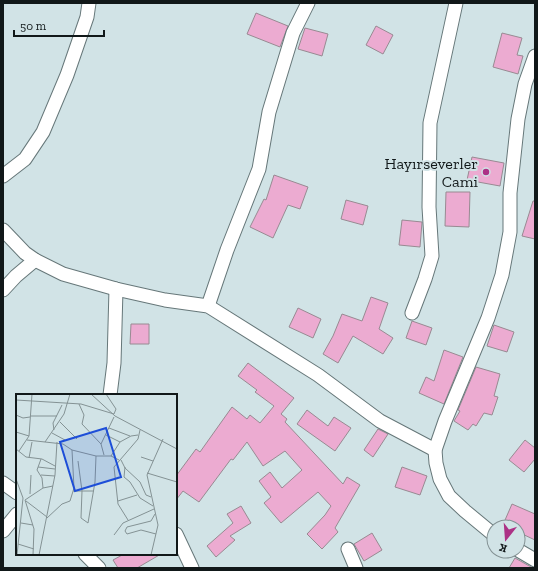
<svg xmlns="http://www.w3.org/2000/svg" width="538" height="571" font-family="'Zilla Slab',serif">
<style>
.building{fill:#ecabd1;stroke:#988a92}
.lines{fill:none;stroke-linecap:round;stroke-linejoin:round}
.minor-casing{stroke:#667779;stroke-width:15}
.minor{stroke:#fff;stroke-width:13}
.poi-dot{fill:#ac3286;stroke:#d1e3e6;stroke-width:1.5}
.labels{text-anchor:middle;dominant-baseline:central;stroke-width:4;stroke-linejoin:round;paint-order:stroke}
.poi-label{font-size:16px;fill:#111819;stroke:#d1e3e6;text-anchor:end}
.inset-road{fill:none;stroke:#849294;stroke-width:1}
.view{fill:#1d4ed8;fill-opacity:0.15;stroke:#1d4ed8;stroke-width:2}
.inset-edge{fill:none;stroke:#111819;stroke-width:2}
</style>
<rect width="100%" height="100%" fill="#d1e3e6"/>
<!-- building -->
<g class="building">
<path d="M256 13 288 26 280 47 247 34Z"/>
<path d="M376 26 393 35 383 54 366 45Z"/>
<path d="M305 28 328 34 322 56 298 49Z"/>
<path d="M502 33 522 38 517 55 523 56 518 74 493 67Z"/>
<path d="M472 157 504 163 500 186 467 180Z"/>
<path d="M274 175 308 187 300 209 288 205 273 238 250 227 264 199 266 200Z"/>
<path d="M446 192H470L469 227 445 226Z"/>
<path d="M346 200 368 206 363 225 341 219Z"/>
<path d="M533 201H535V239L522 236Z"/>
<path d="M402 220 422 222 420 247 399 245Z"/>
<path d="M371 297 388 303 379 329 393 338 383 354 353 336 338 363 323 354 333 336 342 314 362 321Z"/>
<path d="M298 308 321 319 313 338 289 327Z"/>
<path d="M412 321 432 328 426 345 406 338Z"/>
<path d="M131 324H149V344H130Z"/>
<path d="M494 325 514 332 507 352 487 346Z"/>
<path d="M444 350 463 357 444 404 419 393 426 377 434 381Z"/>
<path d="M248 363 294 398 281 414 287 419 285 422 343 484 347 477 360 485 335 528 338 532 322 549 307 534 325 515 331 506 318 492 281 523 264 503 271 497 259 481 270 472 282 488 302 470 285 451 263 466 247 442 233 460 231 459 199 502 183 491 176 500V476L196 449 200 452 232 407 247 419 250 415 260 423 274 406 255 392 257 390 238 376Z"/>
<path d="M476 367 500 374 494 396 498 397 492 415 484 413 476 426 473 424 468 430 454 421 460 411 458 410Z"/>
<path d="M307 410 328 426 334 417 351 428 335 451 297 424Z"/>
<path d="M378 429 388 434 373 457 364 450Z"/>
<path d="M525 440 535 448V459L524 472 509 460Z"/>
<path d="M402 467 427 476 420 495 395 487Z"/>
<path d="M512 504 535 514V540L518 532V527H502Z"/>
<path d="M241 506 251 523 230 536 235 540 216 557 207 546 233 523 227 514Z"/>
<path d="M372 533 382 550 364 561 354 544Z"/>
<path d="M124 554H161L137 568H118L113 560Z"/>
<path d="M515 558 531 567 535 568H509Z"/>
</g>
<g class="lines">
<defs>
<g id="minor">
<path d="M3 176 25 159 43 132 67 75 87 17 89 3"/>
<path d="M3 230 25 253 35 260 63 274 116 289 165 300 208 306 318 375 380 421 435 450"/>
<path d="M3 290 16 276 35 260"/>
<path d="M208 306 227 250 259 169 269 112 293 33 308 3"/>
<path d="M412 313 425 279 432 256 429 207 430 123 456 3"/>
<path d="M110 395 114 363 116 289"/>
<path d="M3 483 17 493"/>
<path d="M3 531 17 514"/>
<path d="M176 534 192 568"/>
<path d="M494 535 465 511 449 496 440 479 436 463 435 450 445 421 488 318 502 275 510 232V193L518 119 525 84 535 56"/>
<path d="M348 549 356 568"/>
<path d="M518 550 535 560"/>
<path d="M85 554 99 568"/>
</g>
</defs>
<!-- minor casing -->
<use href="#minor" class="minor-casing"/>
<!-- minor -->
<use href="#minor" class="minor"/>
</g>
<!-- markers -->
<circle class="poi-dot" cx="486" cy="172" r="4"/>
<g class="labels">
<!-- poi labels -->
<g class="poi-label">
<text x="478" y="163">Hayırseverler<tspan x="478" dy="18">Cami</tspan></text>
</g>
</g>
<!-- overview -->
<g transform="translate(16 394)">
<rect width="161" height="161" fill="#d1e3e6"/>
<path class="inset-road" d="M75 0 99 22 161 55M0 6 65 10 98 20 100 15 90 0M63 10 68 21 66 30 85 50 88 61M0 21 7 24 14 23M14 22H41M44 28 61 45M93 34 114 42M38 36 37 29 46 11M0 38 13 42M36 39 49 46M90 41 104 48M11 46 29 48 48 20 54 0M29 48 47 50 56 56 80 62H95L103 66M85 50 98 23M0 55 10 63 26 65 39 72M3 57 13 42 16 0M95 62 104 48 115 42 122 41M125 63 137 67M13 64 16 48M25 65 21 76 26 84 27 94M105 66 109 74 124 88 130 101 135 103M62 67 66 97 65 124 72 129 79 88 80 62M22 73 39 75M109 73 108 83 114 88 124 104 137 112M131 79 161 88M25 81 39 82M0 85 7 104 1 161M57 97H78M14 100 15 81M10 107 31 123M102 107 121 101M139 120 135 127 111 133 109 137 111 140 125 136 140 140M31 124 46 110 54 107 58 94 56 56M112 126 102 110 98 73 122 45 124 36M5 129 17 131M98 141 107 129 138 115M2 150 18 155M17 161 18 135 9 106 27 94 37 92M23 161 39 81 41 48M135 161 142 131 131 81 147 45"/>
<path class="view" d="M90 34 105 83 59 97 44 48Z"/>
<rect width="161" height="161" class="inset-edge"/>
</g>
<!-- border -->
<rect width="538" height="571" fill="none" stroke="#111819" stroke-width="8"/>
<!-- north arrow -->
<g transform="translate(506 539) rotate(197)"><circle r="19" fill="#d1e3e6" stroke="#849294"/>
<path d="M0-3L7 15L0 10L-7 15Z" fill="#ac3286"/>
<text y="-6" font-size="11" font-weight="bold" text-anchor="middle" fill="#111819">K</text>
</g>
<!-- scale -->
<path d="M14 30v6h90v-6" fill="none" stroke="#111819" stroke-width="2"/>
<text x="20" y="30" font-size="12" fill="#111819" stroke="#d1e3e6" stroke-width="3" paint-order="stroke">50 m</text>
</svg>
